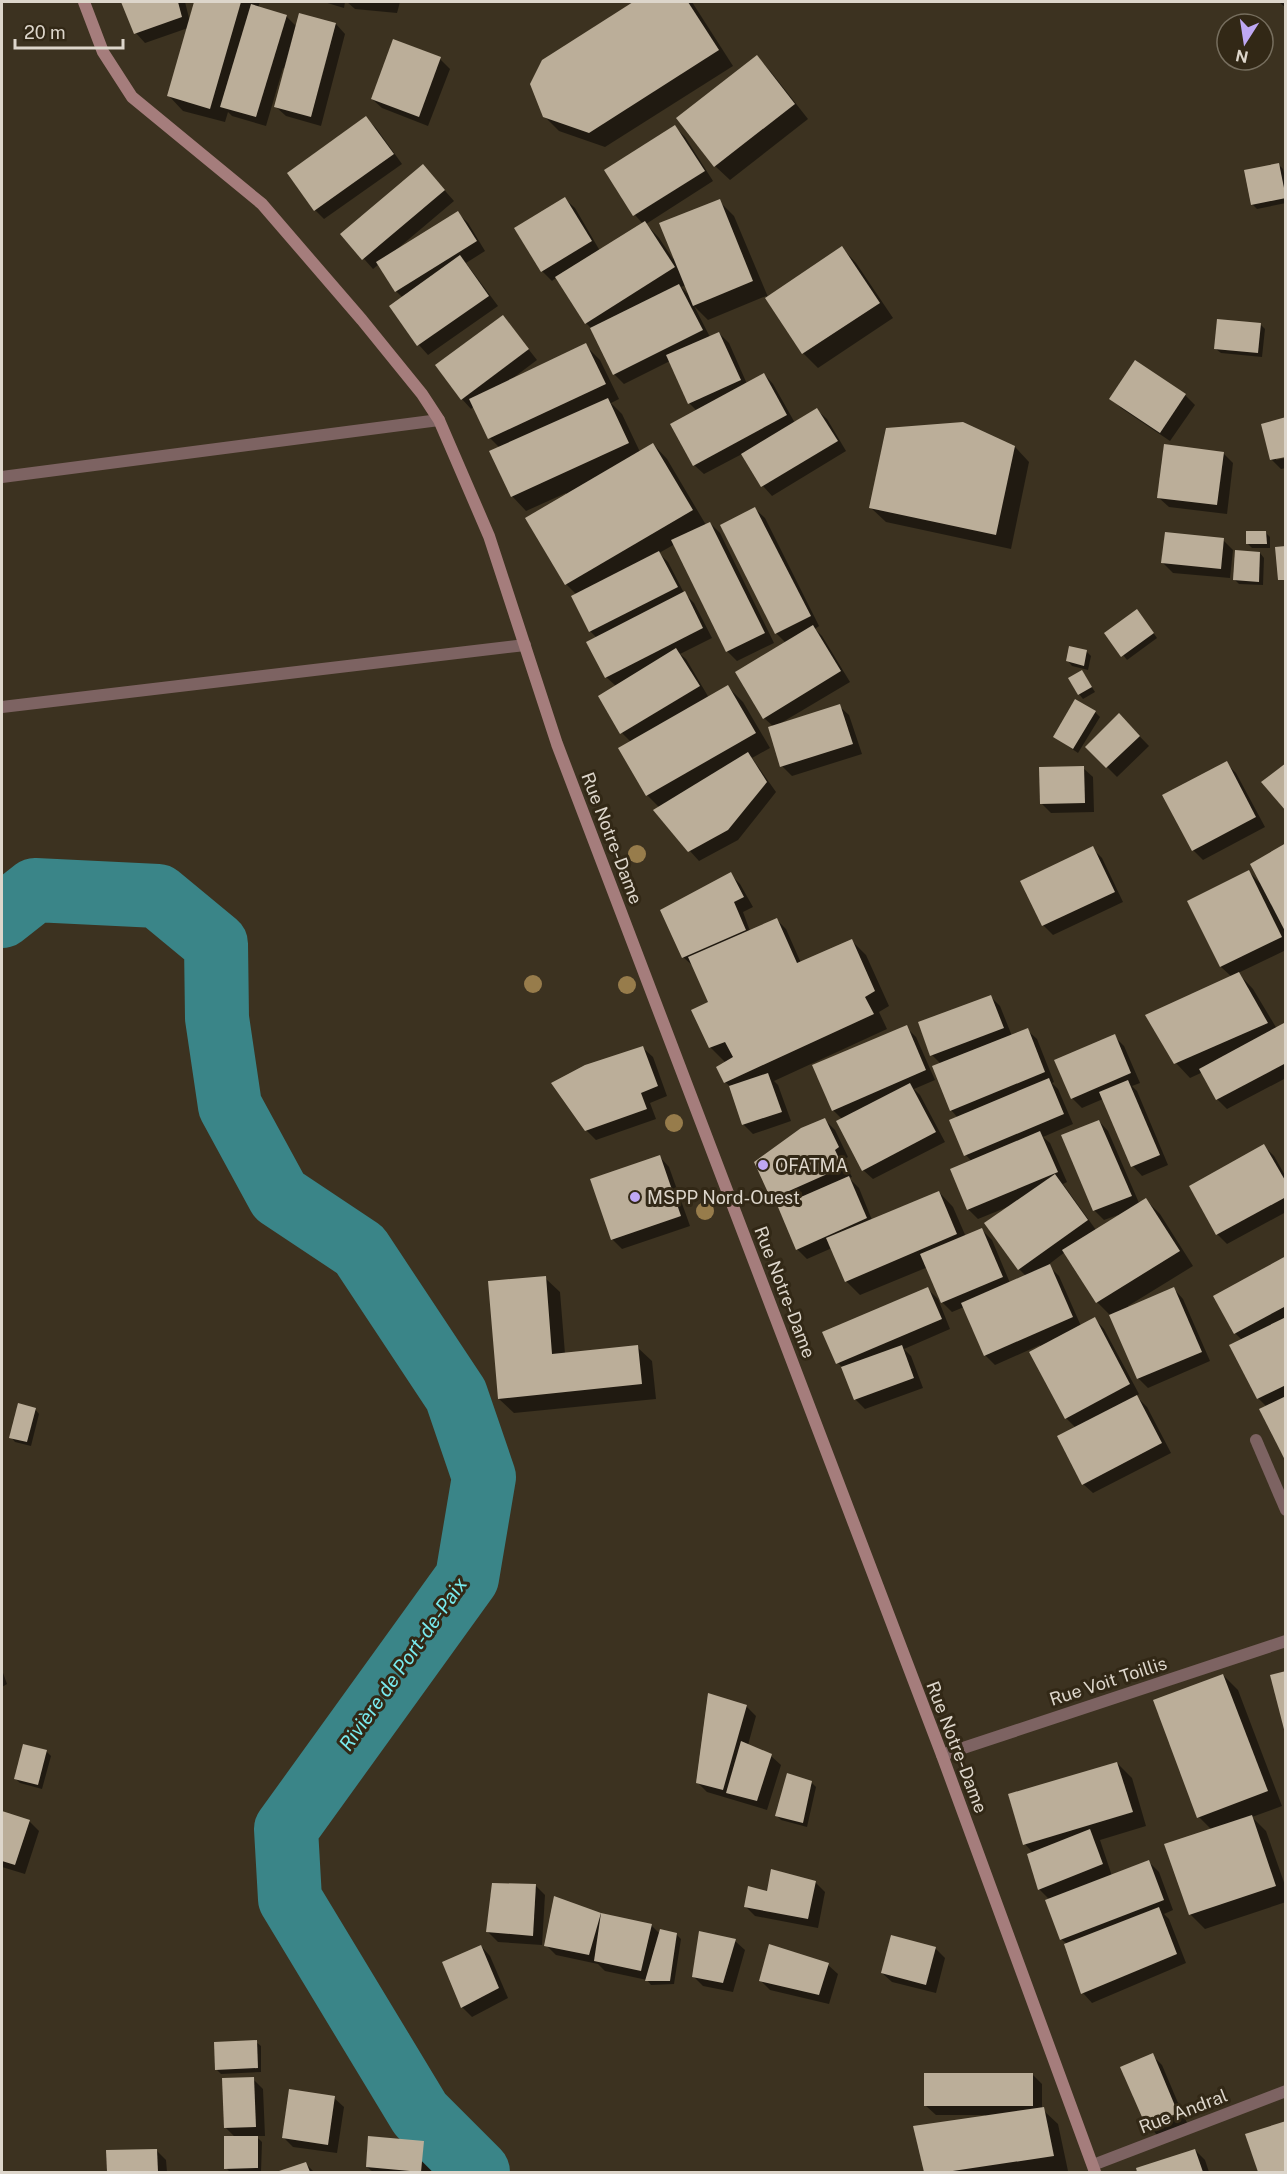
<svg xmlns="http://www.w3.org/2000/svg" width="1287" height="2174" font-family="'Public Sans',sans-serif">
<style>
.shadow{fill:#0007;fill-rule:evenodd}
.lines{fill:none;stroke-linecap:round;stroke-linejoin:round}
.river{stroke:#3a8588;stroke-width:64}
.building{fill:#bbae99}
.lane{stroke:#7d6362;stroke-width:12}
.street{stroke:#7d6362;stroke-width:12}
.secondary{stroke:#a57d7c;stroke-width:12}
.tree{fill:#977c4b}
.poi-dot{fill:#bfa8f4;stroke:#322816;stroke-width:2}
.labels{text-anchor:middle;dominant-baseline:central;stroke-width:6;stroke-linejoin:round;paint-order:stroke}
.street-label{font-size:18px;fill:#ddd6cb;stroke:#322816}
.poi-label{font-size:18px;fill:#ddd6cb;stroke:#322816;text-anchor:start}
.water-label{font-size:20px;font-style:italic;fill:#79ebef;stroke:#322816}
</style>
<rect width="100%" height="100%" fill="#3c3220"/>
<!-- shadow -->
<g class="shadow">
<path d="M122 2H185L190 22 196 2H260L258 8 286 16 297 27 336 24 345 34 321 126 286 116 276 107 286 69 283 68 266 126 232 116 228 112 225 122 183 111 169 96 188 28 145 43 136 33Z"/>
<path d="M324 2H345L344 8Z"/>
<path d="M347 2H400L397 13 355 9Z"/>
<path d="M636 2H692L733 66 605 147 559 131 544 116 543 61Z"/>
<path d="M1279 2H1286V8Z"/>
<path d="M757 57 771 72 808 119 730 180 715 166Z"/>
<path d="M440 59 450 69 428 126 382 108 372 99Z"/>
<path d="M366 118 376 128 402 164 324 219 315 210Z"/>
<path d="M675 127 685 137 713 181 646 224 659 238 673 259 719 201 734 216 768 297 842 248 856 263 893 318 818 368 803 353 766 296 708 320 694 306 710 337 719 333 729 343 747 384 764 374 773 384 795 423 817 410 827 419 846 451 772 496 763 486 742 454 704 474 694 465 697 411 689 403 670 361 624 384 614 374 592 329 586 323 557 277 552 281 542 271 565 199 575 208 600 251 643 224 635 215 606 171ZM686 285 691 297 681 287Z"/>
<path d="M1278 164 1283 169 1286 182V203L1257 209 1252 204Z"/>
<path d="M432 176 454 201 396 250 397 251 458 213 468 223 485 251 466 263 498 306 428 355 419 345 391 307 403 298 396 291 379 264 373 269 342 234Z"/>
<path d="M503 317 537 360 513 378 514 379 585 345 600 360 619 399 611 403 622 414 640 452 653 444 667 459 706 525 710 523 720 533 774 643 737 661 727 651 675 544 659 553 668 562 684 593 694 603 712 638 680 654 686 659 709 698 728 687 743 702 770 748 752 758 776 792 738 840 699 861 690 851 660 808 647 795 631 742 622 733 616 686 606 677 597 638 590 631 576 594 567 585 527 519 567 495 566 493 526 511 512 496 500 448 490 438 474 406 471 409 462 399Z"/>
<path d="M1260 324 1265 329 1262 357 1221 353 1216 349Z"/>
<path d="M1185 395 1195 405 1170 441 1121 408 1111 398Z"/>
<path d="M1015 447 1029 462 1011 549 886 522 871 508Z"/>
<path d="M1223 453 1233 463 1227 514 1169 507 1159 498Z"/>
<path d="M1276 457V460L1286 458V468L1281 469 1271 459Z"/>
<path d="M755 509 765 518 819 626 815 629 822 636 850 682 781 723 839 706 849 715 862 754 792 776 782 766 774 727 764 718 786 643 776 633Z"/>
<path d="M1265 532 1270 537V548H1252L1248 544Z"/>
<path d="M1223 540 1233 550 1230 578 1173 573 1163 563Z"/>
<path d="M1260 553 1264 558 1263 585 1239 584 1235 580Z"/>
<path d="M1141 616 1157 638 1127 660 1106 633Z"/>
<path d="M1087 652 1091 656 1088 670 1072 666 1068 661Z"/>
<path d="M1082 672 1095 692 1083 699 1079 694Z"/>
<path d="M1095 712 1100 717 1078 753 1055 737Z"/>
<path d="M1119 715 1149 746 1117 777 1087 747Z"/>
<path d="M1226 763 1236 773 1265 827 1203 860 1193 850Z"/>
<path d="M1083 768 1093 777 1094 812 1051 813 1042 804Z"/>
<path d="M1286 844V950L1238 973 1253 989 1277 1029 1286 1028V1078L1227 1109 1217 1099 1203 1072 1190 1078 1176 1063 1232 977 1221 967 1249 872 1260 883Z"/>
<path d="M1092 848 1102 858 1123 902 1053 935 1043 925Z"/>
<path d="M730 874 740 884 753 907 743 912 750 931 776 919 786 929 801 963 852 941 866 955 889 1006 879 1012 887 1029 774 1081 778 1085 791 1121 753 1134 743 1124 731 1087 725 1082 726 1063 710 1047 711 1003 693 966 683 957Z"/>
<path d="M990 996 1000 1006 1012 1036 1027 1030 1037 1039 1054 1082 1052 1083 1058 1089 1073 1124 1043 1137 1050 1143 1067 1182 1063 1184 1096 1230 1119 1216 1118 1215 1104 1220 1094 1210 1063 1136 1099 1121 1108 1131 1139 1203 1145 1199 1160 1214 1193 1266 1128 1306 1129 1308 1174 1289 1183 1299 1210 1361 1148 1388 1138 1378 1111 1316 1097 1302 1065 1252 1048 1265 1059 1276 1081 1326 1095 1319 1104 1329 1139 1394 1136 1396 1147 1407 1171 1453 1093 1493 1083 1484 1076 1428 1066 1418 1040 1345 995 1365 985 1355 964 1307 952 1312 942 1302 928 1267 860 1295 846 1281 832 1248 807 1259 797 1249 782 1207 773 1198 825 1120 835 1130 848 1157 843 1160 852 1177 849 1178 859 1188 872 1220 939 1192 953 1207 966 1237 982 1230 992 1240 1010 1283 1026 1276 1019 1269 1010 1206 978 1219 968 1209 972 1162 966 1155 958 1118 951 1110 941 1064 932 1055Z"/>
<path d="M906 1027 916 1037 935 1080 914 1089 920 1095 945 1142 873 1179 863 1170 843 1120 833 1110Z"/>
<path d="M1114 1036 1124 1046 1140 1083 1132 1086 1137 1091 1168 1165 1142 1176 1133 1166 1103 1099 1082 1108 1072 1098Z"/>
<path d="M643 1048 653 1057 667 1096 650 1103 656 1119 596 1140 586 1130Z"/>
<path d="M1264 1146 1274 1156 1286 1177V1212L1227 1244 1217 1234Z"/>
<path d="M660 1157 669 1167 690 1226 622 1249 612 1239Z"/>
<path d="M1286 1258V1458L1267 1407 1258 1398 1242 1340 1235 1333 1215 1297Z"/>
<path d="M545 1278 560 1292 565 1354 637 1347 652 1361 656 1399 514 1413 499 1399Z"/>
<path d="M928 1289 938 1299 950 1329 904 1349 911 1356 923 1388 865 1409 855 1399 844 1369 838 1363Z"/>
<path d="M35 1409 39 1414 31 1446 15 1442 11 1437Z"/>
<path d="M2 1670 7 1684 2 1687Z"/>
<path d="M1223 1675 1238 1690 1282 1806 1252 1817 1266 1831 1286 1888V1902L1205 1929 1190 1914 1212 1830 1199 1817Z"/>
<path d="M746 1706 756 1716 748 1745 771 1756 781 1765 767 1810 707 1792 697 1782Z"/>
<path d="M46 1751 51 1756 42 1789 20 1783 16 1779Z"/>
<path d="M1117 1763 1132 1778 1146 1826 1100 1840 1112 1876 1149 1862 1159 1872 1173 1910 1164 1914 1169 1919 1186 1963 1092 2003 1083 1993 1066 1943 1061 1939 1050 1900 1039 1889 1033 1853 1025 1844Z"/>
<path d="M812 1783 816 1787 807 1827 781 1820 776 1815Z"/>
<path d="M2 1813 29 1821 39 1831 25 1874 2 1867Z"/>
<path d="M815 1882 825 1892 818 1928 755 1916 745 1906 768 1893Z"/>
<path d="M535 1885 545 1895 542 1945 498 1942 488 1932Z"/>
<path d="M600 1914 651 1925 660 1934H676L681 1939 674 1984 651 1985 647 1980 605 1971 598 1964 556 1955 546 1945Z"/>
<path d="M735 1941 745 1950 733 1992 703 1986 693 1976Z"/>
<path d="M481 1946 490 1956 508 1998 472 2017 462 2007 444 1963Z"/>
<path d="M935 1948 945 1958 936 1993 892 1982 882 1973Z"/>
<path d="M828 1965 838 1974 829 2004 770 1990 760 1980Z"/>
<path d="M256 2042 261 2046V2072L221 2074 217 2070Z"/>
<path d="M1152 2055 1162 2065 1181 2110 1150 2123V2126L1183 2113 1187 2123 1157 2135 1148 2125Z"/>
<path d="M1032 2074 1042 2084V2109L1058 2124 1068 2171 1055 2172H926L914 2127 985 2117V2115H936L926 2106Z"/>
<path d="M253 2079 263 2089 265 2136H256L262 2142 261 2172H230L226 2168 235 2137 225 2127Z"/>
<path d="M334 2098 344 2107 337 2153 293 2147 283 2137Z"/>
<path d="M423 2143 433 2152 431 2172H373L367 2167Z"/>
<path d="M1195 2150 1205 2160 1209 2172H1139L1137 2169Z"/>
<path d="M108 2151H157L166 2160 167 2172H108Z"/>
<path d="M305 2163 314 2172H280Z"/>
</g>
<g class="lines">
<!-- river -->
<path class="river" d="M2 916 35 890 158 896 216 944 217 1018 230 1106 279 1196 360 1250 456 1395 484 1477 467 1578 286 1829 290 1899 420 2114 478 2172"/>
</g>
<!-- building -->
<g class="building">
<path d="M121 2H178L182 17 134 34Z"/>
<path d="M194 2H241L210 109 167 96Z"/>
<path d="M633 2H688L719 50 589 133 543 117 530 84 542 60Z"/>
<path d="M251 4 287 15 256 117 220 107Z"/>
<path d="M299 13 336 23 311 117 274 107Z"/>
<path d="M393 39 441 57 419 117 371 99Z"/>
<path d="M757 55 795 104 714 167 676 118Z"/>
<path d="M366 116 394 154 314 211 287 173Z"/>
<path d="M675 125 705 171 633 216 604 170Z"/>
<path d="M1279 163 1286 198 1251 205 1244 170Z"/>
<path d="M423 164 445 190 362 260 340 234Z"/>
<path d="M565 197 592 241 541 272 514 228Z"/>
<path d="M720 199 753 281 693 306 659 223Z"/>
<path d="M458 211 477 241 395 292 376 262Z"/>
<path d="M645 221 675 267 585 324 555 277Z"/>
<path d="M842 246 880 303 802 354 765 298Z"/>
<path d="M460 255 489 296 417 346 389 306Z"/>
<path d="M679 284 703 330 613 375 590 328Z"/>
<path d="M503 315 529 349 461 400 435 365Z"/>
<path d="M1217 319 1261 323 1258 353 1214 349Z"/>
<path d="M719 332 741 380 688 404 666 355Z"/>
<path d="M586 343 606 384 488 439 469 399Z"/>
<path d="M1135 360 1186 394 1160 433 1109 399Z"/>
<path d="M764 373 787 415 693 466 670 424Z"/>
<path d="M608 398 629 443 511 497 489 451Z"/>
<path d="M817 408 838 441 761 487 741 454Z"/>
<path d="M1286 417V457L1270 460 1261 424Z"/>
<path d="M963 422 1015 446 996 535 869 508 886 428Z"/>
<path d="M653 443 693 510 565 585 525 518Z"/>
<path d="M1164 444 1224 452 1217 505 1157 498Z"/>
<path d="M755 507 811 616 775 634 720 525Z"/>
<path d="M710 522 765 633 726 652 671 540Z"/>
<path d="M1246 531H1266L1267 544H1246Z"/>
<path d="M1165 532 1224 538 1221 569 1161 563Z"/>
<path d="M1286 546V580H1278L1275 547Z"/>
<path d="M1235 550 1260 552 1259 582 1233 580Z"/>
<path d="M659 551 678 587 589 632 571 596Z"/>
<path d="M685 591 703 628 605 678 586 642Z"/>
<path d="M1137 609 1154 633 1121 657 1104 633Z"/>
<path d="M813 625 841 671 763 719 735 672Z"/>
<path d="M1069 646 1087 650 1084 666 1066 661Z"/>
<path d="M676 648 700 686 620 734 598 696Z"/>
<path d="M1082 670 1092 687 1078 695 1068 678Z"/>
<path d="M728 685 756 733 646 796 618 748Z"/>
<path d="M1075 699 1096 711 1073 749 1053 737Z"/>
<path d="M840 704 853 744 780 767 768 727Z"/>
<path d="M1119 713 1140 736 1106 768 1085 747Z"/>
<path d="M748 752 767 782 728 830 688 852 653 810Z"/>
<path d="M1227 761 1256 817 1192 851 1162 795Z"/>
<path d="M1286 763V811L1261 782Z"/>
<path d="M1084 766 1085 803 1040 804 1039 767Z"/>
<path d="M1286 843V933L1250 864Z"/>
<path d="M1093 846 1115 892 1042 926 1020 881Z"/>
<path d="M1249 870 1282 937 1220 967 1187 901Z"/>
<path d="M731 872 744 897 734 902 746 930 682 958 660 910Z"/>
<path d="M777 918 797 963 852 939 875 991 865 997 874 1014 724 1083 716 1067 733 1057 725 1042 709 1048 691 1010 708 1002 688 957Z"/>
<path d="M1239 972 1268 1023 1174 1064 1145 1015Z"/>
<path d="M991 995 1004 1028 930 1056 918 1022Z"/>
<path d="M1284 1023 1286 1027V1063L1216 1100 1199 1069Z"/>
<path d="M907 1025 926 1070 832 1111 812 1065Z"/>
<path d="M1028 1028 1045 1072 950 1111 932 1066Z"/>
<path d="M1115 1034 1131 1073 1071 1099 1054 1060Z"/>
<path d="M643 1046 658 1086 641 1093 647 1109 585 1131 551 1083 585 1065Z"/>
<path d="M768 1073 782 1112 742 1125 729 1086Z"/>
<path d="M1049 1078 1064 1114 964 1156 949 1120Z"/>
<path d="M1128 1080 1160 1155 1131 1167 1099 1092Z"/>
<path d="M910 1083 936 1132 862 1171 836 1121Z"/>
<path d="M825 1118 839 1147 835 1150 843 1167 771 1199 754 1162 801 1128Z"/>
<path d="M1099 1120 1132 1196 1093 1211 1061 1135Z"/>
<path d="M1040 1131 1058 1172 967 1210 950 1169Z"/>
<path d="M1264 1144 1286 1182V1197L1216 1235 1189 1186Z"/>
<path d="M660 1155 681 1216 611 1240 590 1179Z"/>
<path d="M1055 1174 1088 1220 1018 1270 984 1223Z"/>
<path d="M849 1176 867 1218 796 1250 778 1207Z"/>
<path d="M939 1191 957 1234 845 1282 826 1238Z"/>
<path d="M1146 1198 1180 1251 1096 1303 1062 1250Z"/>
<path d="M982 1228 1003 1277 941 1303 920 1254Z"/>
<path d="M1286 1256V1306L1234 1334 1213 1296Z"/>
<path d="M1050 1264 1073 1317 984 1356 961 1303Z"/>
<path d="M546 1276 552 1354 638 1345 642 1384 498 1399 488 1281Z"/>
<path d="M928 1287 942 1319 836 1364 822 1332Z"/>
<path d="M1174 1287 1202 1352 1137 1379 1109 1315Z"/>
<path d="M1095 1317 1130 1384 1065 1419 1029 1352Z"/>
<path d="M1286 1317V1385L1257 1399 1229 1345Z"/>
<path d="M902 1345 914 1378 854 1400 841 1367Z"/>
<path d="M1137 1395 1162 1443 1082 1485 1057 1436Z"/>
<path d="M1286 1396V1462L1259 1409Z"/>
<path d="M18 1403 36 1408 27 1442 9 1438Z"/>
<path d="M1286 1671V1733H1285L1270 1675Z"/>
<path d="M1223 1674 1268 1791 1197 1818 1153 1700Z"/>
<path d="M708 1693 747 1705 723 1790 696 1783Z"/>
<path d="M741 1741 772 1754 757 1801 726 1793Z"/>
<path d="M23 1744 47 1750 38 1785 14 1779Z"/>
<path d="M1117 1762 1133 1812 1023 1845 1008 1794Z"/>
<path d="M787 1773 812 1781 803 1823 775 1816Z"/>
<path d="M2 1811 30 1820 15 1865 2 1861Z"/>
<path d="M1252 1815 1276 1886 1189 1915 1164 1844Z"/>
<path d="M1090 1829 1103 1864 1038 1890 1027 1854Z"/>
<path d="M1149 1860 1164 1900 1060 1940 1045 1900Z"/>
<path d="M771 1869 816 1881 808 1919 744 1907 748 1886 767 1891Z"/>
<path d="M492 1883 536 1884 533 1936 486 1932Z"/>
<path d="M554 1896 601 1913 589 1955 544 1946Z"/>
<path d="M1159 1907 1177 1954 1081 1994 1064 1944Z"/>
<path d="M601 1913 652 1924 641 1971 594 1961Z"/>
<path d="M660 1929 677 1933 670 1981H645Z"/>
<path d="M699 1931 736 1939 723 1983 692 1977Z"/>
<path d="M891 1935 936 1947 926 1985 881 1973Z"/>
<path d="M769 1944 829 1963 819 1995 759 1981Z"/>
<path d="M481 1945 499 1988 461 2008 442 1962Z"/>
<path d="M257 2040 258 2068 215 2070 214 2042Z"/>
<path d="M1153 2053 1178 2113 1146 2126 1120 2067Z"/>
<rect x="924" y="2073" width="109" height="33"/>
<path d="M254 2077 256 2127 224 2128 222 2078Z"/>
<path d="M289 2089 335 2096 328 2145 282 2138Z"/>
<path d="M1044 2107 1054 2156 946 2172H924L913 2126Z"/>
<path d="M1286 2121V2172H1258L1245 2134Z"/>
<path d="M224 2136H258V2168L224 2169Z"/>
<path d="M368 2136 424 2141 421 2172 366 2167Z"/>
<path d="M157 2149 158 2172H107L106 2150Z"/>
<path d="M1195 2149 1203 2172H1137L1136 2168Z"/>
<path d="M306 2162 310 2172H276Z"/>
</g>
<g class="lines">
<!-- lane -->
<path class="lane" d="M1256 1440 1286 1510"/>
<!-- street -->
<g class="street">
<path d="M2 477 439 420"/>
<path d="M2 707 525 645"/>
<path d="M942 1755 1286 1641"/>
<path d="M1093 2165 1286 2091"/>
</g>
<!-- secondary -->
<path class="secondary" d="M84 2 103 52 132 97 262 204 362 320 422 394 439 420 489 536 557 744 942 1755 1095 2172"/>
</g>
<!-- trees -->
<g class="tree">
<circle cx="637" cy="854" r="9"/>
<circle cx="533" cy="984" r="9"/>
<circle cx="627" cy="985" r="9"/>
<circle cx="674" cy="1123" r="9"/>
<circle cx="705" cy="1211" r="9"/>
</g>
<!-- markers -->
<g class="poi-dot">
<circle cx="763" cy="1165" r="6"/>
<circle cx="635" cy="1197" r="6"/>
</g>
<g class="labels">
<!-- street labels -->
<g class="street-label">
<text transform="translate(612 838) rotate(69)">Rue Notre-Dame</text>
<text transform="translate(785 1292) rotate(69)">Rue Notre-Dame</text>
<text transform="translate(1108 1681) rotate(-18)">Rue Voit Toillis</text>
<text transform="translate(957 1747) rotate(69)">Rue Notre-Dame</text>
<text transform="translate(1183 2111) rotate(-21)">Rue Andral</text>
</g>
<!-- poi labels -->
<g class="poi-label">
<text x="775" y="1165">OFATMA</text>
<text x="647" y="1197">MSPP Nord-Ouest</text>
</g>
<!-- water labels -->
<g class="water-label">
<text transform="translate(403 1664) rotate(-55)">Rivière de Port-de-Paix</text>
</g>
</g>
<!-- border -->
<rect width="1287" height="2174" fill="none" stroke="#ddd6cb" stroke-width="6"/>
<!-- north arrow -->
<g transform="translate(1245 42) rotate(192)"><circle r="28" fill="#322816" stroke="#766e5e" stroke-width="1.5"/>
<path d="M0-4.5L10 22L0 15L-10 22Z" fill="#bfa8f4"/>
<text y="-9" font-size="16" font-weight="bold" text-anchor="middle" fill="#ddd6cb">N</text>
</g>
<!-- scale -->
<path d="M15 39v9h108v-9" fill="none" stroke="#ddd6cb" stroke-width="3"/>
<text x="24" y="39" font-size="18" fill="#ddd6cb" stroke="#322816" stroke-width="4.5" paint-order="stroke">20 m</text>
</svg>
